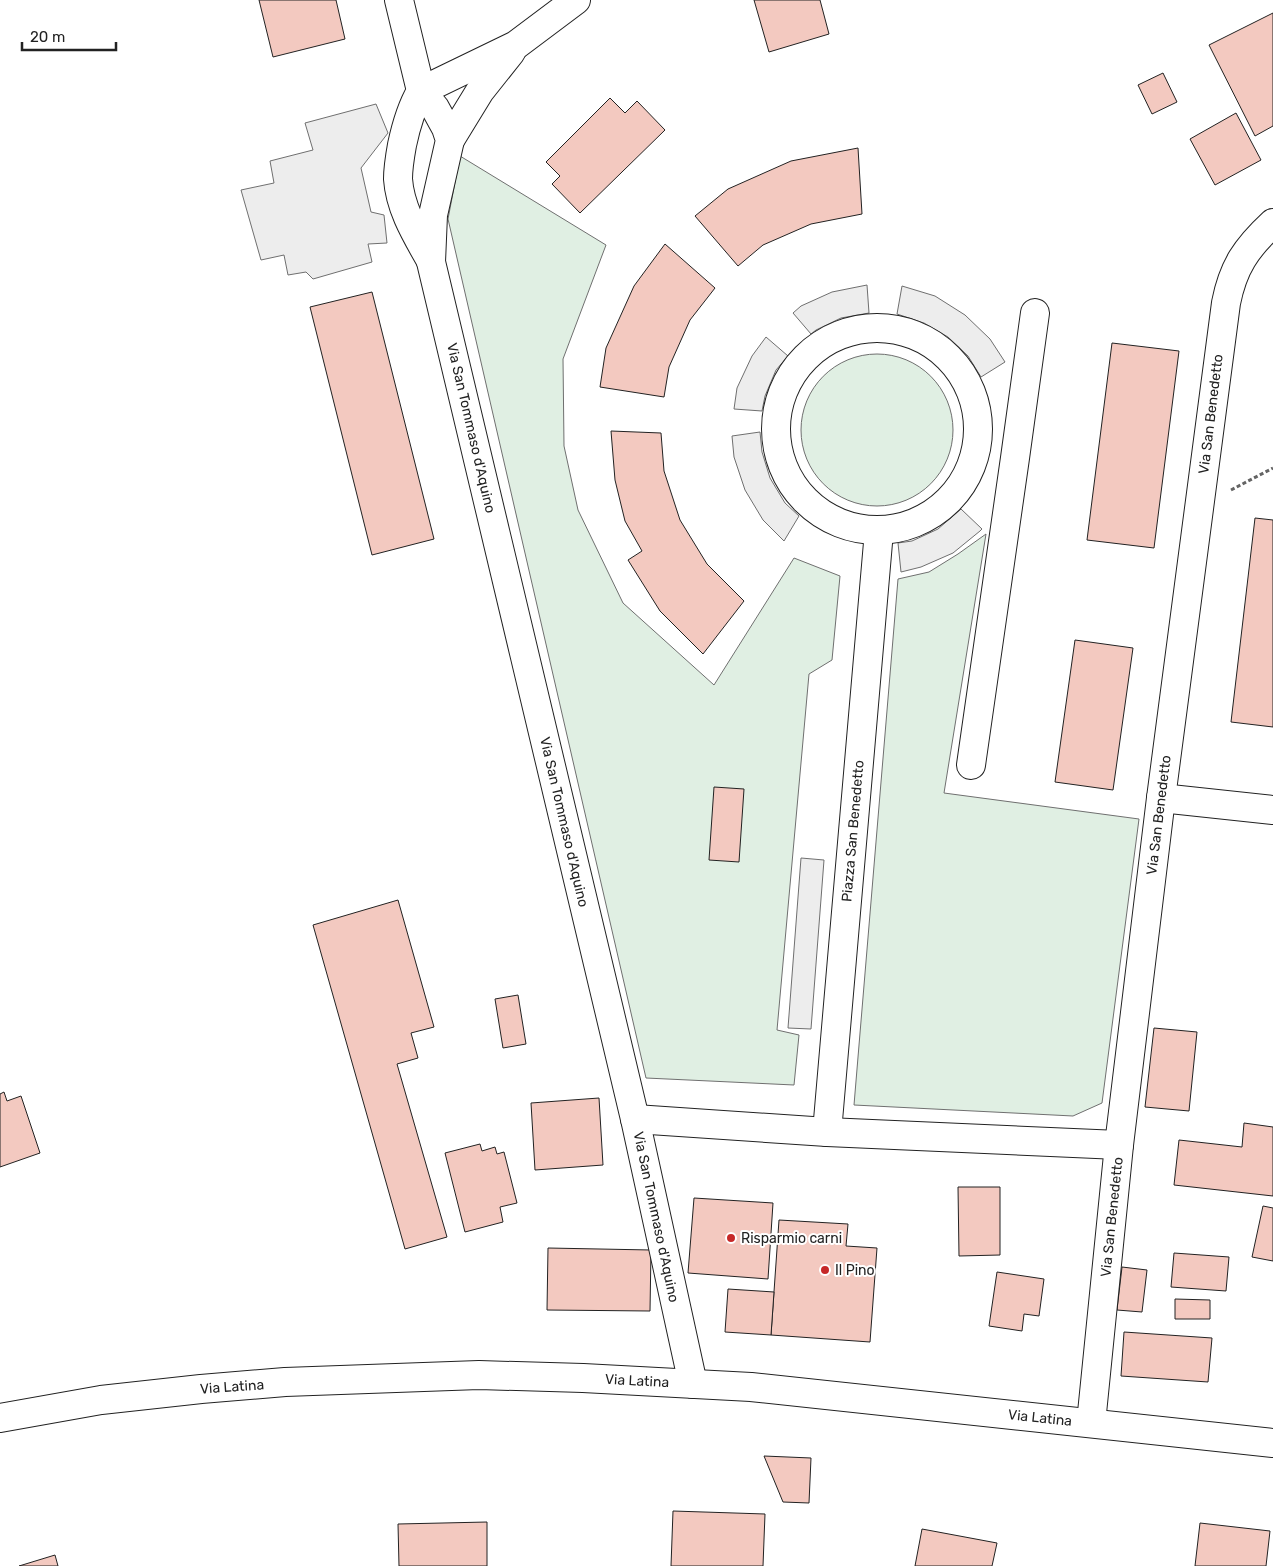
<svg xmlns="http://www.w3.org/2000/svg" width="1273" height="1566" font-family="Rubik,sans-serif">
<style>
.green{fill:#e0efe3;stroke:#6f6f6f}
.parking{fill:#ededed;stroke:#6f6f6f}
.building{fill:#f3c9c0;stroke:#222}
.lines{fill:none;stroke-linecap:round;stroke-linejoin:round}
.street-casing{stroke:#222;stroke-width:30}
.secondary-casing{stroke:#222;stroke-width:30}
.path{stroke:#646464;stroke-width:3;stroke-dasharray:4 2.5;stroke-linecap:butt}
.street{stroke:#fff;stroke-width:28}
.secondary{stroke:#fff;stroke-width:28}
.poi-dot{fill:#c62828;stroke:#fff;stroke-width:2}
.labels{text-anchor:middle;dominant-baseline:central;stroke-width:4;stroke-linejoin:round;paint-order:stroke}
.street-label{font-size:14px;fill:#222;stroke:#fff}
.poi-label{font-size:14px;fill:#222;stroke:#fff;text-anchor:start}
</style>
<rect width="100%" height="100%" fill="#fff"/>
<!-- green -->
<g class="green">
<path d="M460 156 606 245 563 359 564 446 578 510 623 603 714 685 794 558 840 576 832 660 809 674 777 1030 799 1035 794 1085 646 1078 448 219Z"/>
<circle cx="877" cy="430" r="76"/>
<path d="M986 534 944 793 1139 819 1102 1103 1073 1116 854 1105 898 579 929 572 958 554Z"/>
</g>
<!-- parking -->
<g class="parking">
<path d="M376 104 388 133 361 168 371 212 384 215 387 243 368 244 372 262 313 279 306 272 288 275 284 255 261 260 241 190 274 183 270 161 313 150 305 123Z"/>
<path d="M867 285 869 313 841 318 816 330 811 334 793 313 801 306 832 292Z"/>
<path d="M902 286 935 296 965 315 990 339 1005 362 981 377 968 356 948 337 924 323 897 314Z"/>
<path d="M766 337 788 356 776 370 765 396 762 411 734 409 737 388 752 356Z"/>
<path d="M760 432 762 452 770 478 785 503 799 516 784 541 763 520 745 490 734 457 732 436Z"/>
<path d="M961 509 982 529 980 531 953 553 921 567 901 572 898 543 912 541 938 529Z"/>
<path d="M801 858 824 860 811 1029 788 1028Z"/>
</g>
<!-- building -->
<g class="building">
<path d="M259 0H336L345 39 273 57Z"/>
<path d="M754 0H820L829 34 769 52Z"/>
<path d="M1273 13V126L1255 136 1209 45Z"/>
<path d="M1163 73 1177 102 1152 114 1138 85Z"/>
<path d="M610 98 625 113 637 101 665 130 580 213 552 184 560 176 546 162Z"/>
<path d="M1236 113 1261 160 1215 185 1190 139Z"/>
<path d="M858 148 862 214 811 224 763 245 738 266 695 216 728 189 791 161Z"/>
<path d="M665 244 715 288 690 320 669 367 664 397 600 387 606 348 634 286Z"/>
<path d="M372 292 434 539 372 555 310 307Z"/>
<path d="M1112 343 1179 351 1154 548 1087 540Z"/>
<path d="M611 431 661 433 664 471 680 520 707 564 744 601 703 654 660 611 628 560 642 551 625 521 615 480Z"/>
<path d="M1255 518 1273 520V727L1231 722Z"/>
<path d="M1075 640 1133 648 1113 790 1055 782Z"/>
<path d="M714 787 744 789 739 862 709 860Z"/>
<path d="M398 900 434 1027 411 1033 418 1058 397 1064 447 1237 405 1249 313 925Z"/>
<path d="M518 995 526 1044 503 1048 495 999Z"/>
<path d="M1154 1028 1197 1032 1189 1111 1145 1107Z"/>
<path d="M4 1092 7 1101 21 1096 40 1153 0 1167V1094Z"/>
<path d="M599 1098 603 1165 535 1170 531 1103Z"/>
<path d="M1244 1123 1273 1127V1196L1174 1185 1179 1140 1242 1147Z"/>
<path d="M480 1144 482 1151 495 1147 497 1154 504 1152 517 1203 500 1207 503 1222 465 1232 445 1153Z"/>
<path d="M958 1187H1000V1255L959 1256Z"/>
<path d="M694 1198 773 1203 768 1279 688 1273Z"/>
<path d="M1263 1206 1273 1208V1261L1252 1257Z"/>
<path d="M779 1220 848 1224 846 1246 877 1248 870 1342 771 1335Z"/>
<path d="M548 1248 651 1250 650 1311 547 1310Z"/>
<path d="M1174 1253 1229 1257 1226 1291 1171 1287Z"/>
<path d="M1122 1267 1147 1270 1142 1312 1117 1310Z"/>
<path d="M997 1272 1044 1279 1039 1316 1024 1314 1022 1331 989 1326Z"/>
<path d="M728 1289 774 1292 771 1335 725 1332Z"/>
<path d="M1175 1299 1210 1300V1319H1175Z"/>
<path d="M1124 1332 1212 1338 1208 1382 1121 1376Z"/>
<path d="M764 1456 811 1458 809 1503 783 1502Z"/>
<path d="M673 1511 765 1514 763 1566H671Z"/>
<path d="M487 1522V1566H399L398 1524Z"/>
<path d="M1200 1523 1270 1531 1266 1566H1195Z"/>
<path d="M922 1529 997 1543 992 1566H915Z"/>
<path d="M55 1555 58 1566H19Z"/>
</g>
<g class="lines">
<defs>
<g id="street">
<path d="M399 0 421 91 435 108 446 128 450 140 433 215 431 262 635 1119 693 1384"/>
<path d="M450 140 480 91 511 52"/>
<path d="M431 261C417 236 400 209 398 179 398 168 400 156 402 145 406 126 411 108 421 91L516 45 576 0"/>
<circle cx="877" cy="429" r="101"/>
<path d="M971 765 1015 458 1035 313"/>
<path d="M1161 798 1273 810"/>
<path d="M635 1119 827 1132 1119 1145"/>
<path d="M827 1132 879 531"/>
<path d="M1091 1423 1119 1145 1161 798 1226 303C1233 267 1246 248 1273 223"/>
</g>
<path id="secondary" d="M0 1418 101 1400 201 1389 285 1382 479 1375 583 1378 751 1387 1273 1443"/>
</defs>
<!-- street casing -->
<use href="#street" class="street-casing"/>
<!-- secondary casing -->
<use href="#secondary" class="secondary-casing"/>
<!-- path -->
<path class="path" d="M1231 490 1273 468"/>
<!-- street -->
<use href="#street" class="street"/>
<!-- secondary -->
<use href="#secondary" class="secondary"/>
</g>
<!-- markers -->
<g class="poi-dot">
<circle cx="731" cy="1238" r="5"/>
<circle cx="825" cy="1270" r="5"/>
</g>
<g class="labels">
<!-- street labels -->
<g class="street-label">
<text transform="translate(1211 414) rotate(-83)">Via San Benedetto</text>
<text transform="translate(471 428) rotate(77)">Via San Tommaso d'Aquino</text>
<text transform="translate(1159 815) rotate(-83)">Via San Benedetto</text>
<text transform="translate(564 822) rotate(77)">Via San Tommaso d'Aquino</text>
<text transform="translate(853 831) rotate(-85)">Piazza San Benedetto</text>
<text transform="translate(656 1217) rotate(78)">Via San Tommaso d'Aquino</text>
<text transform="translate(1112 1217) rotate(-84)">Via San Benedetto</text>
<text transform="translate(637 1381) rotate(3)">Via Latina</text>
<text transform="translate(232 1387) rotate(-4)">Via Latina</text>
<text transform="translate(1040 1418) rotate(6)">Via Latina</text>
</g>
<!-- poi labels -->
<g class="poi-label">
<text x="741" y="1238">Risparmio carni</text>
<text x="835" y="1270">Il Pino</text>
</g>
</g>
<!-- scale -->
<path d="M22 42v8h94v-8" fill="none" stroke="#222222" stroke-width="2.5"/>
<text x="30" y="42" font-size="15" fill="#222222" stroke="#ffffff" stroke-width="4" paint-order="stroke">20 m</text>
</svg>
